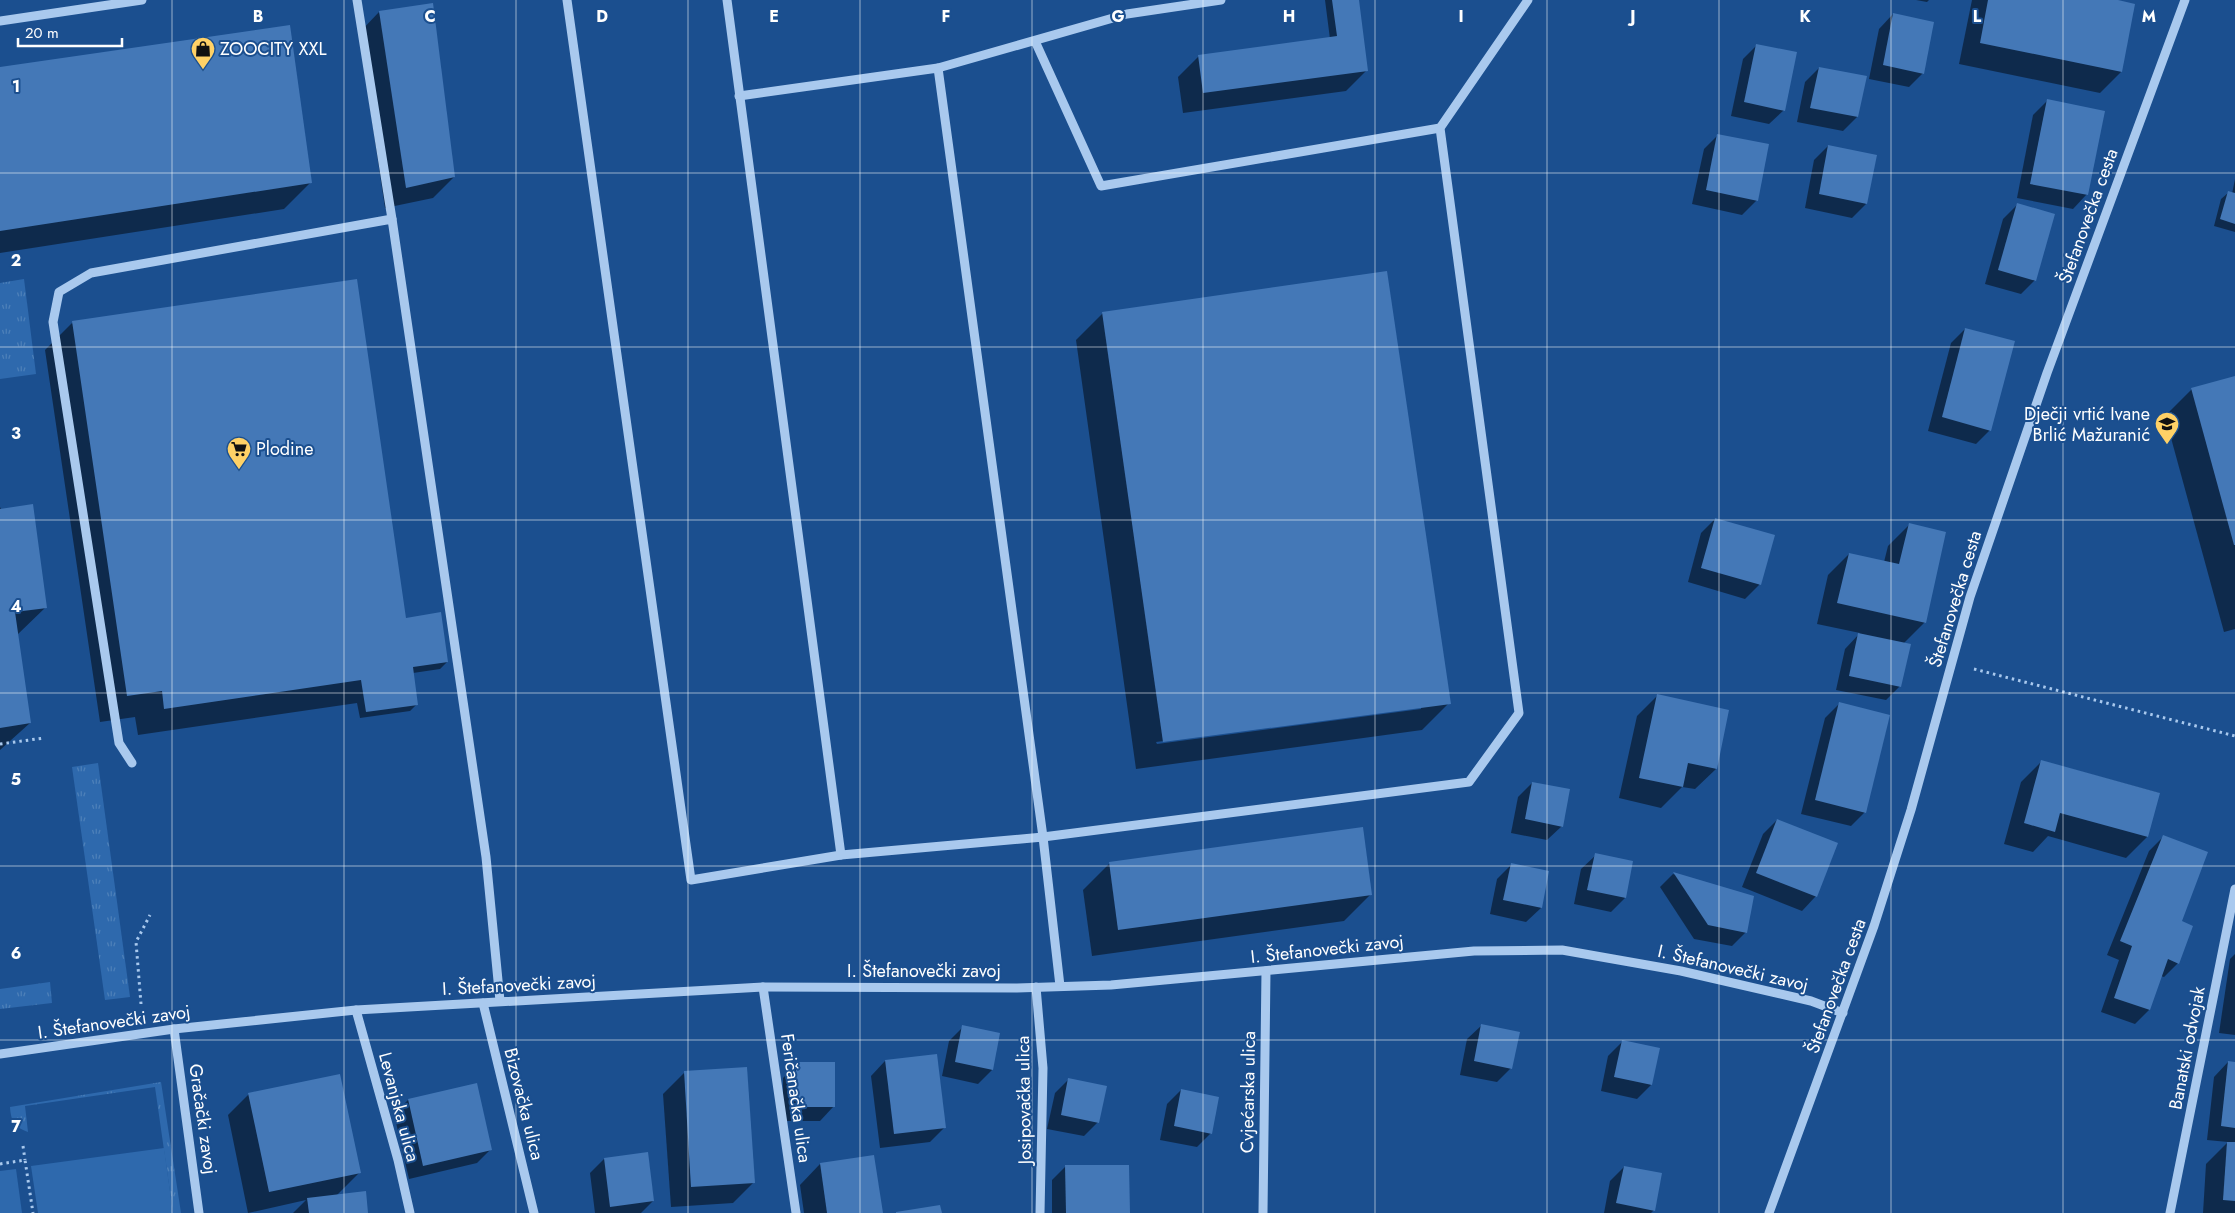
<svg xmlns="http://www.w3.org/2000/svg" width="2235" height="1213" font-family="Jost,sans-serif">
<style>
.grass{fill:url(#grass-tufts)}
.pitch{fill:#2e69ad}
.shadow{fill:#0007;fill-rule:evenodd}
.building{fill:#4478b7}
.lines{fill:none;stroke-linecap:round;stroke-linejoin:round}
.path{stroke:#a9c9ee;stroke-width:3;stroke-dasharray:2.5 4;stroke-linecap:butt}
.minor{stroke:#a9c9ee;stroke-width:9}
.grid{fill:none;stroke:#fff;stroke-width:1;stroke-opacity:0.55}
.labels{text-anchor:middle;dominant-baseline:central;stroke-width:4;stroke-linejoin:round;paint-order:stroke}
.poi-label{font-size:18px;fill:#fff;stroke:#1b4f8f;text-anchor:start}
.street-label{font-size:18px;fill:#fff;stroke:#1b4f8f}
.grid-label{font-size:16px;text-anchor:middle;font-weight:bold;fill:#fff;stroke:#1b4f8f;stroke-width:4;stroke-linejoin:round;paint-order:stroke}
</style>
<defs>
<pattern id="grass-tufts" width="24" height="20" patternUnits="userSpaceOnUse" patternTransform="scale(1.25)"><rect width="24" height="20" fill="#2e69ad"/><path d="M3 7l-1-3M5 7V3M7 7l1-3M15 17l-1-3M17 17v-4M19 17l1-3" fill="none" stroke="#4d80b9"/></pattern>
</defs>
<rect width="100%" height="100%" fill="#1b4f8f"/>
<!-- grass -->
<g class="grass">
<path d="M24 279 36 374 0 379V283Z"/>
<path d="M98 763 130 997 105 1000 72 767Z"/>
<path d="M50 982 52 1003 0 1009V989Z"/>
<path d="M161 1082 181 1213H173L155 1087 25 1106 28 1132C14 1127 11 1121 10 1107Z"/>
</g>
<!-- pitch -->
<g class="pitch">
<path d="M164 1148 173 1213H38L31 1166Z"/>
<path d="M16 1169 22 1213H0V1171Z"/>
</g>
<!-- shadow -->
<g class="shadow">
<path d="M1325 0H1357L1367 70 1346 91 1183 113 1178 77 1199 56 1330 39Z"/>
<path d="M1916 0H1929L1927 2Z"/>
<path d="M1972 0H2111L2134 5 2121 72 2100 93 1959 64Z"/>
<path d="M379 12 454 177 433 198 385 208 359 33Z"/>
<path d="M1893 14 1923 73 1909 87 1869 79 1879 29Z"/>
<path d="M1757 45 1784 110 1769 124 1731 116 1743 59Z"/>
<path d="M1819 68 1865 77 1857 117 1843 131 1797 122 1805 82Z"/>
<path d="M0 69 311 182 284 209 0 253Z"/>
<path d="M2047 101 2087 194 2073 209 2017 198 2033 115Z"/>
<path d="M1718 135 1757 200 1742 215 1692 204 1704 149Z"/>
<path d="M1828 146 1866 204 1852 218 1805 208 1814 160Z"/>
<path d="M2235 179V232L2214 226 2221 199 2228 193 2232 194Z"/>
<path d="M2017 205 2035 280 2021 294 1985 284 2003 219Z"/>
<path d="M1103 313 1449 703 1422 730 1136 769 1076 340ZM1421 706V709L1157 744 1156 742Z"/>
<path d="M72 323 405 619 447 662 440 669 413 673 417 704 410 711 360 718 357 703 138 735 135 717 100 722 45 350Z"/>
<path d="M1965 329 1990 430 1976 444 1928 431 1951 343Z"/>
<path d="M2235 377V629L2224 632 2165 416 2192 389Z"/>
<path d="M0 507 46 607 17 635 30 723 0 750Z"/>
<path d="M1715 519 1773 536 1759 585 1745 599 1688 582 1701 533Z"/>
<path d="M1909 525 1925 622 1903 644 1900 686 1886 700 1836 690 1845 649 1860 633 1817 624 1828 575 1849 554 1884 562 1888 546Z"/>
<path d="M1658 695 1716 769 1695 789 1682 787 1661 808 1619 798 1637 716Z"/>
<path d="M1839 704 1865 812 1851 826 1801 814 1825 718Z"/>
<path d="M2042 761 2159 793 2147 837 2126 858 2048 836 2033 852 2004 844 2021 782Z"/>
<path d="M1532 783 1562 826 1547 840 1511 833 1518 797Z"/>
<path d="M1777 820 1816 896 1802 911 1742 887 1763 834Z"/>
<path d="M2163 837 2181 921 2178 963 2164 977 2161 976 2149 1010 2135 1024 2101 1012 2119 960 2107 955 2149 851Z"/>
<path d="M1596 855 1625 898 1611 912 1574 904 1581 869Z"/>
<path d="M1110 863 1371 894 1344 921 1092 956 1083 890Z"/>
<path d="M1511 865 1541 908 1526 922 1490 914 1497 879Z"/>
<path d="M1673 874 1753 897 1746 932 1732 946 1694 939 1660 887Z"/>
<path d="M2235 954V1035L2219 1033 2230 959Z"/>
<path d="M1482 1025 1511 1068 1497 1082 1460 1075 1467 1039Z"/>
<path d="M963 1027 992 1070 978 1084 942 1076 949 1041Z"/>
<path d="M1622 1042 1651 1085 1637 1099 1601 1091 1608 1056Z"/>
<path d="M936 1055 944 1128 930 1142 880 1148 871 1076 885 1061Z"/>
<path d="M2228 1062 2235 1063V1213H2203L2206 1164 2228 1142 2207 1140 2214 1077Z"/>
<path d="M797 1064 834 1106 820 1121H783V1078Z"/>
<path d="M684 1073 754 1182 733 1203 671 1207 663 1094Z"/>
<path d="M1069 1079 1098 1122 1084 1136 1047 1129 1055 1093Z"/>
<path d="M1181 1090 1211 1133 1197 1147 1160 1140 1167 1104Z"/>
<path d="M249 1094 359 1173 336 1196 367 1213H293L306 1200 248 1213 228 1115Z"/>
<path d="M408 1100 491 1149 477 1163 409 1179 394 1114Z"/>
<path d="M604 1159 653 1201 641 1213H595L590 1173Z"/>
<path d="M820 1164 881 1213H804L800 1185Z"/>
<path d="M1066 1166 1128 1213H1052V1180Z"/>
<path d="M1624 1167 1654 1210 1651 1213H1604L1610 1181Z"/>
</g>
<!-- building -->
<g class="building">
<path d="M1332 0H1359L1368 71 1203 93 1198 55 1337 36Z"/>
<path d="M1988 0H2118L2135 4 2122 72 1980 43Z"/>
<path d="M433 3 455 177 406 188 379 11Z"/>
<path d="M1893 13 1934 22 1924 74 1883 65Z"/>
<path d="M290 25 312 183 0 231V67Z"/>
<path d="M1756 44 1797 52 1785 111 1744 102Z"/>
<path d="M1819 67 1867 76 1858 117 1810 108Z"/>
<path d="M2047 99 2105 111 2088 195 2030 184Z"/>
<path d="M1717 134 1769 144 1758 201 1706 190Z"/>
<path d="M1828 145 1877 155 1867 204 1819 194Z"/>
<path d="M2228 191 2235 193V224L2220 219Z"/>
<path d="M2017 203 2055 214 2036 281 1998 270Z"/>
<path d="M1387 271 1451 704 1163 742 1102 312Z"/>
<path d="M357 279 406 618 441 612 448 662 413 667 418 705 366 712 361 680 164 709 162 691 127 696 72 321Z"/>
<path d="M1965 328 2015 341 1991 431 1942 417Z"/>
<path d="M2235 376V545H2234L2191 388Z"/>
<path d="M33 504 47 608 15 612 31 723 0 728V509Z"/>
<path d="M1715 518 1775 535 1761 585 1701 568Z"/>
<path d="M1909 523 1946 532 1926 623 1837 603 1849 553 1899 564Z"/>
<path d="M1858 633 1911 644 1901 687 1849 676Z"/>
<path d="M1657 694 1729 710 1717 769 1688 763 1683 787 1639 778Z"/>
<path d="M1839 702 1890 715 1866 813 1815 800Z"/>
<path d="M2041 760 2160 793 2148 837 2060 813 2055 832 2024 823Z"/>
<path d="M1532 782 1570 789 1563 827 1525 819Z"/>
<path d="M1777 819 1838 843 1817 897 1756 873Z"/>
<path d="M1363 827 1372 895 1118 930 1109 862Z"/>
<path d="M2163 835 2208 852 2182 921 2193 926 2179 964 2168 959 2150 1010 2114 998 2132 946 2120 941Z"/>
<path d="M1595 853 1633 861 1626 898 1587 890Z"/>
<path d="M1511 863 1549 871 1542 908 1503 900Z"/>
<path d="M1673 872 1754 896 1747 933 1708 925Z"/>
<path d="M1481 1024 1520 1032 1512 1069 1474 1061Z"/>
<path d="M962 1025 1000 1033 993 1070 955 1062Z"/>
<path d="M1622 1040 1660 1048 1652 1085 1614 1077Z"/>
<path d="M937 1054 946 1128 894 1134 885 1060Z"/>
<path d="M2228 1061 2235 1062V1128L2221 1126Z"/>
<rect x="796" y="1062" width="39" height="45"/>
<path d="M747 1067 755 1183 691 1187 684 1071Z"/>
<path d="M340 1074 361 1173 269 1192 248 1093Z"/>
<path d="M1068 1078 1107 1086 1099 1123 1061 1115Z"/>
<path d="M477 1083 492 1150 423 1166 408 1099Z"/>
<path d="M1181 1089 1219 1097 1212 1134 1174 1126Z"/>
<path d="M2227 1142H2235V1201L2223 1200Z"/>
<path d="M648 1152 654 1201 610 1207 604 1158Z"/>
<path d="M874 1155 883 1213H827L820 1163Z"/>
<path d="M1065 1165H1129L1130 1213H1066Z"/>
<path d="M1624 1166 1662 1173 1655 1211 1616 1203Z"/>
<path d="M366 1191 368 1213H309L307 1198Z"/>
<path d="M940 1205 942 1213H896V1212Z"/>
</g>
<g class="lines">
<!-- path -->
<g class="path">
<path d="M1974 669 2235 736"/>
<path d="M0 744 44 738"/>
<path d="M141 1004 136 942 150 915"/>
<path d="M23 1146 25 1160"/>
<path d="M0 1164 25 1160 33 1213"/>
</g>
<!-- minor -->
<g class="minor">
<path d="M357 0 392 219"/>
<path d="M567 0 691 880 841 855"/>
<path d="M727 0 841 855 1043 837 1060 986"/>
<path d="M0 21 142 0"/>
<path d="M1035 41 1101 186 1440 128"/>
<path d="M938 68 1127 14 1221 0"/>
<path d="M739 96 938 68 1043 837 1469 782 1519 713 1440 128 1528 0"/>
<path d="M132 763 119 743 53 322 59 292 91 273 392 219 486 857 500 1001"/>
<path d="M763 987 796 1213"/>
<path d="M1036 987 1043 1068 1040 1213"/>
<path d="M483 1003 534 1213"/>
<path d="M356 1010 398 1160 410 1213"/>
<path d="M174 1029 199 1213"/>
<path d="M0 1054 174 1029 356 1010 763 987 1017 988 1111 985 1474 951 1562 950 1681 971 1811 1001 1843 1013"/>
<path d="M1263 1213 1266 971"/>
<path d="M1769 1213 1874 926 1911 810 1970 597 2047 373 2185 0"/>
<path d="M2170 1213 2235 889"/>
</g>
</g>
<!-- grid -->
<path class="grid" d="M172 0V1213M344 0V1213M516 0V1213M688 0V1213M860 0V1213M1032 0V1213M1203 0V1213M1375 0V1213M1547 0V1213M1719 0V1213M1891 0V1213M2063 0V1213M0 173H2235M0 347H2235M0 520H2235M0 693H2235M0 866H2235M0 1040H2235"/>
<!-- icons -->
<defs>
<symbol id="shop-pin" viewBox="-11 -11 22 30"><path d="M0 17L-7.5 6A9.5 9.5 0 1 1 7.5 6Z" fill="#ffd166" stroke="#1b4f8f"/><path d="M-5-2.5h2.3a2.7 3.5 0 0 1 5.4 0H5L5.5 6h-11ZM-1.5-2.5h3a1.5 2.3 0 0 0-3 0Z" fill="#111"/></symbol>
<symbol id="school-pin" viewBox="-11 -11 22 30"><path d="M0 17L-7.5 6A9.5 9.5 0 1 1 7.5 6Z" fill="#ffd166" stroke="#1b4f8f"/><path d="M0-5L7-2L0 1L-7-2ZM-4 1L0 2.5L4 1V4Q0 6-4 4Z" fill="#111"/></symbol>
<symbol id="supermarket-pin" viewBox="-11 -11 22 30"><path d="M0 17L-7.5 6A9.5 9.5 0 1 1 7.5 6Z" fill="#ffd166" stroke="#1b4f8f"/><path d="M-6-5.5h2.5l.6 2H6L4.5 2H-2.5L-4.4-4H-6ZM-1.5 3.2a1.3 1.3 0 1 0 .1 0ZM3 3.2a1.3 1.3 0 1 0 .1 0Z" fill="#111"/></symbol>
</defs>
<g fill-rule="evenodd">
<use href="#shop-pin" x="189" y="35" width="28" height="38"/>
<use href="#school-pin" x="2153" y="410" width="28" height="38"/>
<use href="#supermarket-pin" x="225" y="435" width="28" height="38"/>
</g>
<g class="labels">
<!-- poi labels -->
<g class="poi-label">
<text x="220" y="49">ZOOCITY XXL</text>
<text x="2150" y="414" text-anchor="end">Dječji vrtić Ivane<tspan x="2150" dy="21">Brlić Mažuranić</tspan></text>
<text x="256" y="449">Plodine</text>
</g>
<!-- street labels -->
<g class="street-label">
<text transform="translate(2088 216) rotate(-70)">Štefanovečka cesta</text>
<text transform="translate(1955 599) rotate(-73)">Štefanovečka cesta</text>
<text transform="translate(1327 949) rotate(-6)">I. Štefanovečki zavoj</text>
<text transform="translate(1733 968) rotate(13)">I. Štefanovečki zavoj</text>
<text x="924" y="971">I. Štefanovečki zavoj</text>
<text transform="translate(519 985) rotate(-3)">I. Štefanovečki zavoj</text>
<text transform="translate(1836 986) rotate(-70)">Štefanovečka cesta</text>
<text transform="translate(114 1022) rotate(-8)">I. Štefanovečki zavoj</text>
<text transform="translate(2187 1048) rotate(-79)">Banatski odvojak</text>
<text transform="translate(1248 1092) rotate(-89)">Cvjećarska ulica</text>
<text transform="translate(796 1098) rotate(82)">Feričanačka ulica</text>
<text transform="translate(1024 1100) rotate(-91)">Josipovačka ulica</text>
<text transform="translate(524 1104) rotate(76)">Bizovačka ulica</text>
<text transform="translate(399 1107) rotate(75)">Levanjska ulica</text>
<text transform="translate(203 1119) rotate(82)">Gračački zavoj</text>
</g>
</g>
<g class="grid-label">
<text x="258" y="22">B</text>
<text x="430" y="22">C</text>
<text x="602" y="22">D</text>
<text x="774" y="22">E</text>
<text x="946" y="22">F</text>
<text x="1118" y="22">G</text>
<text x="1289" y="22">H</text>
<text x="1461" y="22">I</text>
<text x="1633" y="22">J</text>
<text x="1805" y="22">K</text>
<text x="1977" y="22">L</text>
<text x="2149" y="22">M</text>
<text x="16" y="92">1</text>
<text x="16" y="266">2</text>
<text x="16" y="439">3</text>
<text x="16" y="612">4</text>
<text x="16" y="785">5</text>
<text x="16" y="959">6</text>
<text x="16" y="1132">7</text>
</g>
<!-- scale -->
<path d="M18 38v8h104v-8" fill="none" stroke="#ffffff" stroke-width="2.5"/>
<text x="25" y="38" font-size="15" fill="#ffffff" stroke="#1b4f8f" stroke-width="4" paint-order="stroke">20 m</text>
</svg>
